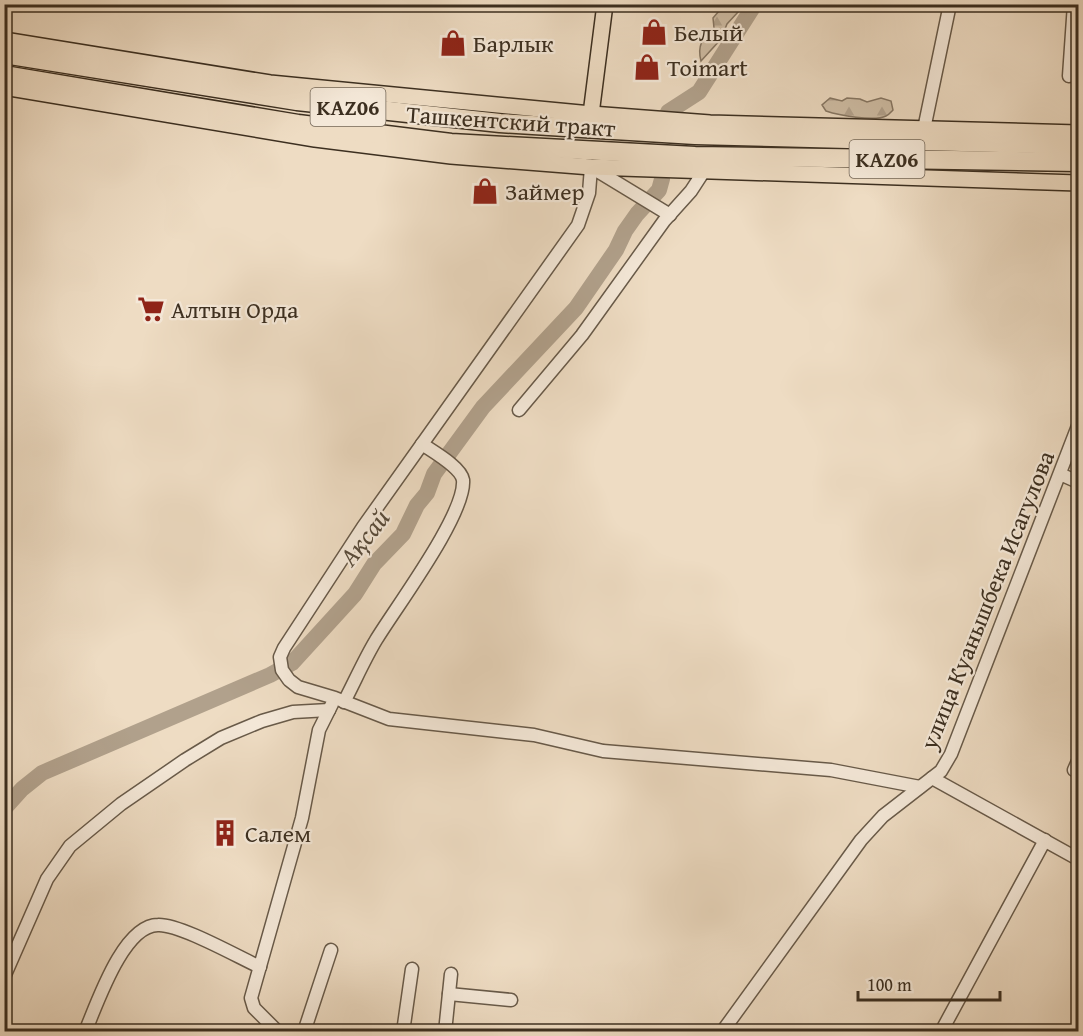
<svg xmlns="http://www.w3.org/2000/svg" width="1083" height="1036" font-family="'Gentium Book Plus',serif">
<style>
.forest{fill:url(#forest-firs);stroke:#867764;stroke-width:1.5}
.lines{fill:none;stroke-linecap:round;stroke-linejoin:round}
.river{stroke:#b1a18c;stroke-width:16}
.minor-casing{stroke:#685a49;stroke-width:15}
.major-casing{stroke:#3c2f20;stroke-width:18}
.highway-casing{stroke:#3c2f20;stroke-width:21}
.minor{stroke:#f4e8d8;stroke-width:12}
.major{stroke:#eedcc3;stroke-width:15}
.highway{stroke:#eedcc3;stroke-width:18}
.labels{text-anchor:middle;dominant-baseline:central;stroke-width:4.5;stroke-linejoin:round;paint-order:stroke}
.shield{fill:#f4e8d8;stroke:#736657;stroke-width:1.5}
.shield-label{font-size:22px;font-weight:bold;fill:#3c2f20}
.poi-label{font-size:24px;fill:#3c2f20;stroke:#f4e8d8;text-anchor:start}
.street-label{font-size:24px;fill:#3c2f20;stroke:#f4e8d8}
.water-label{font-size:26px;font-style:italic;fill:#594c3b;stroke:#f4e8d8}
</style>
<defs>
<pattern id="forest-firs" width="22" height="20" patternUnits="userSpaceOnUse" patternTransform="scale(1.5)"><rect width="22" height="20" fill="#d0bfa7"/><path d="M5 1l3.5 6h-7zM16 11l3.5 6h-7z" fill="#b4a48f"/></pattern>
</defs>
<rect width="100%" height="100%" fill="#eedcc3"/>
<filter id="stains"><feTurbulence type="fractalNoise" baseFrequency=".00333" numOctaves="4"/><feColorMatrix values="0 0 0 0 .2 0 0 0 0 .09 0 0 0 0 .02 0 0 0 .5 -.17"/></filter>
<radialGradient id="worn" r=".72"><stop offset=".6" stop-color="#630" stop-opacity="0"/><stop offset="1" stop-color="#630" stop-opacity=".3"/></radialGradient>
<!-- forest -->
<g class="forest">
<path d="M724 5H740L739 11 727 24 721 39 701 61C697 46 702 38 714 28L713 18Z"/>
<path d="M830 98 842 101 847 98 860 99 867 102 881 98 891 101 893 110C891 112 889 115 886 116 874 122 838 115 826 111L822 105Z"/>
</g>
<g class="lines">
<!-- river -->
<g class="river">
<path d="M668 112 699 92 755 4"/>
<path d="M4 809 22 789 42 773 270 675 292 663 355 594 374 564 403 534 417 505 427 493 434 474 483 407 576 308 616 250 625 231 637 214 659 190 662 179"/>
</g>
<defs>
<g id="minor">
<path d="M1069 76 1074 4"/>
<path d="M924 129 950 4"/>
<path d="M670 215 591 167 589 193 578 225 363 527 284 648 280 657 282 670 289 680 298 687 335 698 389 719 534 735 603 751 831 770 920 787"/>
<path d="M519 410 582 335 664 221 691 191 704 171"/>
<path d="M1060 474 1078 482"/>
<path d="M344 702C355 681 364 660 376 640 396 607 466 514 463 480 461 467 432 451 422 444"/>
<path d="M1074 770 1078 761"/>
<path d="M932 778 1078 859"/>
<path d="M4 977 47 879 70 846 121 804 185 760 221 738 262 721 293 712 329 710"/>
<path d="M449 994 511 1000"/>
<path d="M85 1032C97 1004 123 925 158 925 180 924 238 957 260 967"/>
<path d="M278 1032 254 1008 251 998 302 818 319 730 332 704"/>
<path d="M304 1032 331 950"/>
<path d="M403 1032 412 969"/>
<path d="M445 1032 451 974"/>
<path d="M722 1032 861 840 883 816 941 771 951 754 1078 426"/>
<path d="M941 1032 1045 840"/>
</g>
<g id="major">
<path d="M4 40 270 83 591 114 710 123 1078 133"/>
<path d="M4 87 315 139 451 156 591 167 1078 183"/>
<path d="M591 114 605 4"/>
</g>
<g id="highway">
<path d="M4 54 297 101 500 123 695 135 1078 145"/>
<path d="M4 75 298 124 451 143 695 156 1078 162"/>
</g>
</defs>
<!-- minor casing -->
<use href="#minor" class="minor-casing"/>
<!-- major casing -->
<use href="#major" class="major-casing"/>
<!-- highway casing -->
<use href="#highway" class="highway-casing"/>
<!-- minor -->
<use href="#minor" class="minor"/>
<!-- major -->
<use href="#major" class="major"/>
<!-- highway -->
<use href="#highway" class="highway"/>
</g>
<!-- icons -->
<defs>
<symbol id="shop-bare" viewBox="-9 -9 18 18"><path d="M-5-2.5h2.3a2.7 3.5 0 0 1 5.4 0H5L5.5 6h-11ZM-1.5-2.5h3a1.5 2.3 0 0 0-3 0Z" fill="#8f2418" stroke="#f4e8d8" stroke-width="2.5" paint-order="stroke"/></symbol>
<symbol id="supermarket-bare" viewBox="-9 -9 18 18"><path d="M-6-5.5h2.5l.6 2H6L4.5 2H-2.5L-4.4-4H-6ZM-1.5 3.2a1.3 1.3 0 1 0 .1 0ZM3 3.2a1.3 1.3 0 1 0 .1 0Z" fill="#8f2418" stroke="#f4e8d8" stroke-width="2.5" paint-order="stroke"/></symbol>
<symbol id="building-bare" viewBox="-9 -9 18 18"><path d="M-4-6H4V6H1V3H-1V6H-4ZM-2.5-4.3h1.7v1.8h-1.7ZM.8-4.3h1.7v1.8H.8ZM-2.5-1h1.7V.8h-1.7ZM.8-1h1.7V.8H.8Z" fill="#8f2418" stroke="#f4e8d8" stroke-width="2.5" paint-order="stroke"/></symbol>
</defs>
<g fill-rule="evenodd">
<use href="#shop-bare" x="635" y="13" width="38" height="38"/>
<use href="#shop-bare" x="434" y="24" width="38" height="38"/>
<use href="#shop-bare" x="628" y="48" width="38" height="38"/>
<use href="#shop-bare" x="466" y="172" width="38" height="38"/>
<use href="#supermarket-bare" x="132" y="290" width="38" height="38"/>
<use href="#building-bare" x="206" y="814" width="38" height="38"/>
</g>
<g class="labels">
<!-- shield labels -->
<g class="shield">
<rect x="310.5" y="88" width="75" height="38" rx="4.5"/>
<rect x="849.5" y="140" width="75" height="38" rx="4.5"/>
</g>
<g class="shield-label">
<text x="348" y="107">KАZ06</text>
<text x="887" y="159">KАZ06</text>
</g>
<!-- poi labels -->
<g class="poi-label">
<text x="674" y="32">Белый</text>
<text x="473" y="43">Барлык</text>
<text x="667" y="67">Toimart</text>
<text x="505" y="191">Займер</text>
<text x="171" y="309">Алтын Орда</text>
<text x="245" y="833">Салем</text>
</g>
<!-- street labels -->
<g class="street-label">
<text transform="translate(511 121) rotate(4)">Ташкентский тракт</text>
<text transform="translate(987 600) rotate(-68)">улица Куанышбека Исагулова</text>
</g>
<!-- water labels -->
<g class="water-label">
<text transform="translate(364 537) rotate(-52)">Ақсай</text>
</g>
</g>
<!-- margin -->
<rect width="1083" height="1036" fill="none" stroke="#eedcc3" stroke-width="24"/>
<rect x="6" y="6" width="1071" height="1024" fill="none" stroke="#3c2f20" stroke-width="3"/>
<rect x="12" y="12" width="1059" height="1012" fill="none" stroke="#3c2f20" stroke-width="1.5"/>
<!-- scale -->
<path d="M858 991v9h142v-9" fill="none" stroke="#3c2f20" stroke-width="3"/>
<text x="867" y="991" font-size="18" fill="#3c2f20" stroke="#f4e8d8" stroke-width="4.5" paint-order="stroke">100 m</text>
<rect width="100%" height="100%" filter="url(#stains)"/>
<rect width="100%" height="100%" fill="url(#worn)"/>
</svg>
